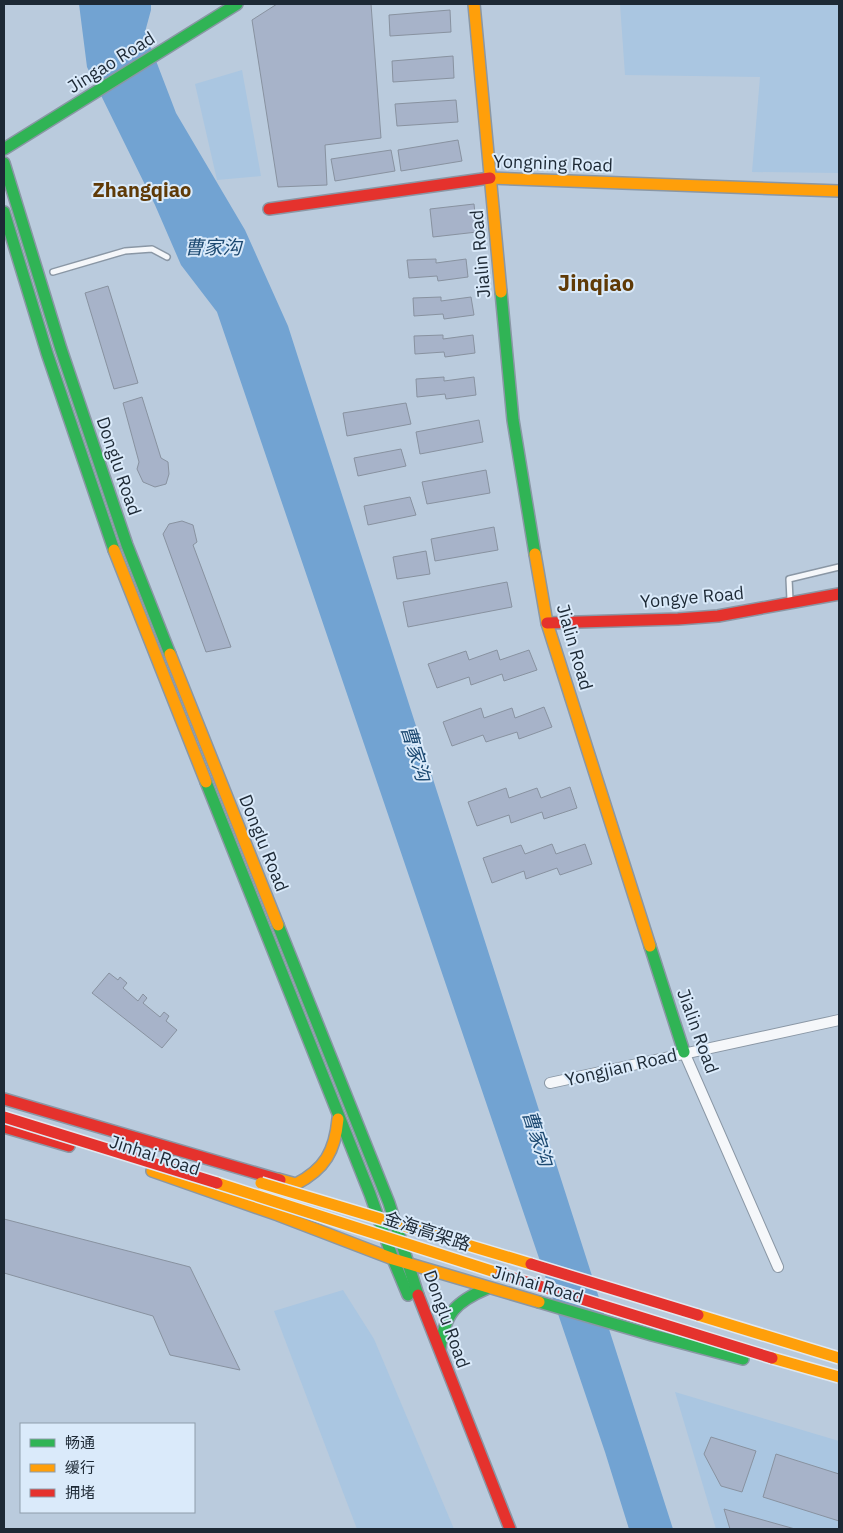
<svg xmlns="http://www.w3.org/2000/svg" width="843" height="1533" font-family="'IBM Plex Sans','Noto Sans SC',sans-serif">
<style>
.built{fill:#aac6e1}
.water{fill:#72a3d2}
.building{fill:#a7b3c9;stroke:#8892a0}
.lines{fill:none;stroke-linecap:round;stroke-linejoin:round}
.lane-casing{stroke:#8a97a5;stroke-width:8}
.street-casing{stroke:#8a97a5;stroke-width:12}
.fast-casing{stroke:#8a97a5;stroke-width:14}
.slow-casing{stroke:#8a97a5;stroke-width:14}
.jam-casing{stroke:#8a97a5;stroke-width:14}
.lane{stroke:#f5f7fa;stroke-width:5}
.street{stroke:#f5f7fa;stroke-width:10}
.fast{stroke:#30b455;stroke-width:11}
.slow{stroke:#ff9f0a;stroke-width:11}
.jam{stroke:#e5322d;stroke-width:11}
.slow-bridge-casing{stroke:#e0e8f0;stroke-width:14;stroke-linecap:butt}
.jam-bridge-casing{stroke:#e0e8f0;stroke-width:14;stroke-linecap:butt}
.slow-bridge{stroke:#ff9f0a;stroke-width:11}
.jam-bridge{stroke:#e5322d;stroke-width:11}
.labels{text-anchor:middle;dominant-baseline:central;stroke-width:4;stroke-linejoin:round;paint-order:stroke}
.street-label{font-size:18px;fill:#1d2935;stroke:#daeafa}
.water-label{font-size:19px;font-style:italic;fill:#1c4971;stroke:#daeafa}
.quarter-label{font-size:20px;font-weight:bold;fill:#5f3a07;stroke:#daeafa}
.district-label{font-size:22px;font-weight:bold;fill:#5f3a07;stroke:#daeafa}
</style>
<rect width="100%" height="100%" fill="#bacbdd"/>
<!-- built -->
<g class="built">
<path d="M620 4H839V173L752 172 760 77 625 75Z"/>
<path d="M242 70 261 176 217 180 195 84Z"/>
<path d="M343 1290 374 1339 454 1529H357L274 1311Z"/>
<path d="M675 1392 839 1441V1529H716Z"/>
</g>
<!-- water -->
<path class="water" d="M79 4H151V10L145 32 176 113 245 230 288 326 673 1529H629L605 1452 217 312 181 265 155 205 87 67Z"/>
<!-- building -->
<g class="building">
<path d="M277 4H371L381 138 325 145 327 185 278 187 252 20Z"/>
<path d="M450 10 451 32 390 36 389 15Z"/>
<path d="M453 56 454 78 393 82 392 61Z"/>
<path d="M456 100 458 122 397 126 395 104Z"/>
<path d="M458 140 462 161 401 171 398 150Z"/>
<path d="M391 150 395 171 335 181 331 159Z"/>
<path d="M474 204 477 232 433 237 430 209Z"/>
<path d="M436 259V263L466 259 468 277 438 281 437 276 409 278 407 260Z"/>
<path d="M108 286 138 383 114 389 85 293Z"/>
<path d="M441 297V301L471 297 474 315 444 319 443 314 414 316 413 298Z"/>
<path d="M443 335V339L473 335 475 353 445 357 444 352 415 354 414 336Z"/>
<path d="M444 377V381L474 377 476 395 446 399 445 394 417 397 416 379Z"/>
<path d="M142 397 161 458 168 462 169 474 166 484 155 487 143 482 137 469 139 462 123 403Z"/>
<path d="M406 403 411 424 347 436 343 413Z"/>
<path d="M479 420 483 442 420 454 416 432Z"/>
<path d="M401 449 406 466 358 476 354 458Z"/>
<path d="M486 470 490 493 427 504 422 482Z"/>
<path d="M410 497 416 515 368 525 364 506Z"/>
<path d="M182 521 193 525 197 542 193 545 231 647 206 652 163 534 169 524Z"/>
<path d="M494 527 498 550 435 561 431 539Z"/>
<path d="M426 551 430 574 397 579 393 557Z"/>
<path d="M507 582 512 607 408 627 403 602Z"/>
<path d="M497 650 500 660 529 650 537 670 504 681 502 674 471 685 469 677 437 688 428 664 466 651 469 660Z"/>
<path d="M544 707 552 727 519 739 517 732 486 742 483 735 452 746 443 722 481 708 484 718 512 708 515 718Z"/>
<path d="M570 787 577 808 544 819 542 812 511 823 509 815 477 826 468 802 506 788 509 798 537 788 541 798Z"/>
<path d="M552 844 556 854 585 844 592 864 560 875 557 868 526 879 524 871 492 883 483 858 521 845 525 854Z"/>
<path d="M109 973 118 980 120 977 127 983 123 988 138 1001 143 994 147 998 143 1003 160 1017 164 1012 169 1016 166 1021 177 1030 162 1048 92 993Z"/>
<path d="M4 1219 190 1267 240 1370 170 1355 153 1316 4 1273Z"/>
<path d="M711 1437 756 1451 742 1492 721 1486 704 1454Z"/>
<path d="M776 1454 839 1474V1521L763 1497Z"/>
<path d="M724 1509 795 1529H730Z"/>
</g>
<g class="lines">
<defs>
<g id="lane">
<path d="M53 272 125 251 152 249 167 257"/>
<path d="M790 600 789 579 839 567"/>
</g>
<g id="street">
<path d="M684 1052 778 1267"/>
<path d="M550 1083 839 1020"/>
</g>
<g id="fast">
<path d="M4 149 237 4"/>
<path d="M4 163 61 349 127 545 170 654"/>
<path d="M4 212 47 353 114 550"/>
<path d="M501 292 513 420 535 554"/>
<path d="M206 782 370 1194 393 1259 408 1295"/>
<path d="M278 925 389 1203 418 1295"/>
<path d="M650 946 684 1052"/>
<path d="M539 1302 652 1335 743 1359"/>
<path d="M440 1349C445 1313 455 1302 488 1288"/>
</g>
<g id="slow">
<path d="M474 4 501 292"/>
<path d="M490 178 839 191"/>
<path d="M114 550 206 782"/>
<path d="M535 554 547 623 650 946"/>
<path d="M170 654 278 925"/>
<path d="M152 1171 278 1215 393 1259 539 1302"/>
<path d="M278 1179 296 1184C325 1169 335 1151 338 1119"/>
</g>
<g id="jam">
<path d="M269 209 490 178"/>
<path d="M547 623 678 619 718 616 839 594"/>
<path d="M4 1099 280 1180"/>
<path d="M4 1127 69 1146"/>
<path d="M418 1295 510 1529"/>
</g>
</defs>
<!-- lane casing -->
<use href="#lane" class="lane-casing"/>
<!-- street casing -->
<use href="#street" class="street-casing"/>
<!-- fast casing -->
<use href="#fast" class="fast-casing"/>
<!-- slow casing -->
<use href="#slow" class="slow-casing"/>
<!-- jam casing -->
<use href="#jam" class="jam-casing"/>
<!-- lane -->
<use href="#lane" class="lane"/>
<!-- street -->
<use href="#street" class="street"/>
<!-- fast -->
<use href="#fast" class="fast"/>
<!-- slow -->
<use href="#slow" class="slow"/>
<!-- jam -->
<use href="#jam" class="jam"/>
<defs>
<g id="slow-bridge">
<path d="M217 1183 501 1274"/>
<path d="M261 1183 531 1264"/>
<path d="M698 1315 839 1358"/>
<path d="M772 1358 839 1377"/>
</g>
<g id="jam-bridge">
<path d="M4 1117 217 1183"/>
<path d="M531 1264 698 1315"/>
<path d="M501 1274 772 1358"/>
</g>
</defs>
<!-- slow-bridge casing -->
<use href="#slow-bridge" class="slow-bridge-casing"/>
<!-- jam-bridge casing -->
<use href="#jam-bridge" class="jam-bridge-casing"/>
<!-- slow-bridge -->
<use href="#slow-bridge" class="slow-bridge"/>
<!-- jam-bridge -->
<use href="#jam-bridge" class="jam-bridge"/>
</g>
<g class="labels">
<!-- street labels -->
<g class="street-label">
<text transform="translate(111 62) rotate(-32)">Jingao Road</text>
<text transform="translate(553 163) rotate(2)">Yongning Road</text>
<text transform="translate(480 254) rotate(-95)">Jialin Road</text>
<text transform="translate(119 466) rotate(71)">Donglu Road</text>
<text transform="translate(692 597) rotate(-5)">Yongye Road</text>
<text transform="translate(575 647) rotate(74)">Jialin Road</text>
<text transform="translate(264 843) rotate(68)">Donglu Road</text>
<text transform="translate(698 1031) rotate(70)">Jialin Road</text>
<text transform="translate(621 1067) rotate(-13)">Yongjian Road</text>
<text transform="translate(155 1155) rotate(18)">Jinhai Road</text>
<text transform="translate(427 1231) rotate(18)">金海高架路</text>
<text transform="translate(538 1284) rotate(16)">Jinhai Road</text>
<text transform="translate(447 1319) rotate(70)">Donglu Road</text>
</g>
<!-- water labels -->
<g class="water-label">
<text x="213" y="247">曹家沟</text>
<text transform="translate(416 753) rotate(73)">曹家沟</text>
<text transform="translate(538 1138) rotate(72)">曹家沟</text>
</g>
<!-- quarter labels -->
<g class="quarter-label">
<text x="142" y="189">Zhangqiao</text>
</g>
<!-- district labels -->
<g class="district-label">
<text x="596" y="282">Jinqiao</text>
</g>
</g>
<!-- border -->
<rect width="843" height="1533" fill="none" stroke="#1d2935" stroke-width="10"/>
<!-- legend -->
<rect x="20" y="1423" width="175" height="90" fill="#daeafa" stroke="#8e9dab"/>
<rect x="30" y="1439" width="25" height="8" fill="#30b455" stroke="#8e9dab"/>
<text x="65" y="1448" font-size="15" fill="#1d2935">畅通</text>
<rect x="30" y="1464" width="25" height="8" fill="#ff9f0a" stroke="#8e9dab"/>
<text x="65" y="1473" font-size="15" fill="#1d2935">缓行</text>
<rect x="30" y="1489" width="25" height="8" fill="#e5322d" stroke="#8e9dab"/>
<text x="65" y="1498" font-size="15" fill="#1d2935">拥堵</text>
</svg>
